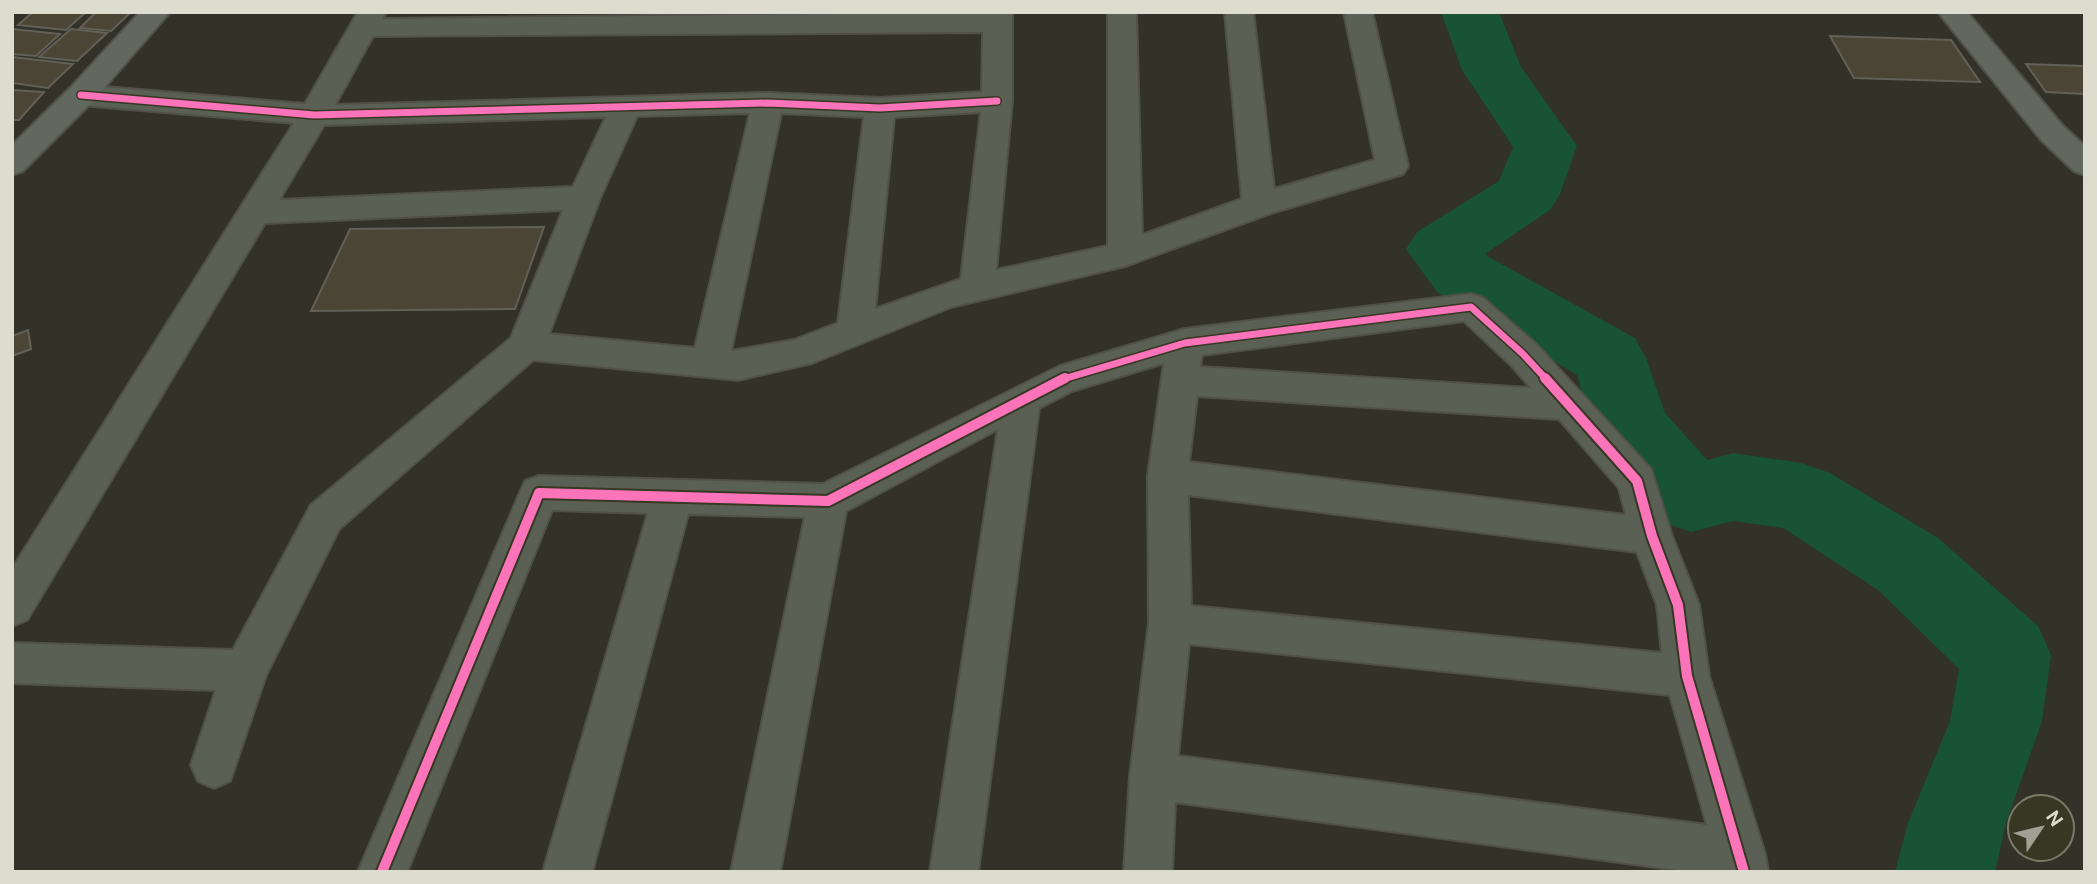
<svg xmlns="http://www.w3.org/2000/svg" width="2097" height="884" font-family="'DM Sans',sans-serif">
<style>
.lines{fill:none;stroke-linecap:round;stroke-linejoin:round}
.river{fill:#185334;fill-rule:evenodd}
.building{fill:#4a4535;stroke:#626057;stroke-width:2}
.street-casing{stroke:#505047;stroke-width:4}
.secondary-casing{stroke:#505047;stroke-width:4}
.street{fill:#5b6055;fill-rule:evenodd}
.secondary{fill:#62685d;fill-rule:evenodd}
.cycleway-far1-casing{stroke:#373723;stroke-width:10}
.cycleway-casing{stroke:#373723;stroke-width:14}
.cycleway-far1{stroke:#fb73b8;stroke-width:7}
.cycleway{stroke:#fb73b8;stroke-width:10}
</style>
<rect width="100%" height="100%" fill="#323228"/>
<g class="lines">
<!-- river -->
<path class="river" d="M1441 12H1499L1521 67 1577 146 1560 194 1550 210 1485 254 1487 256 1635 338 1646 358 1665 413 1707 460 1733 453 1801 463 1830 473 1938 538 2038 626 2051 655 2042 721 2006 823 1995 872H1895L1908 823 1950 721 1959 669 1878 590 1783 528 1733 521 1691 532 1662 522 1603 450 1592 428 1577 375 1437 292 1406 249 1417 232 1499 181 1513 147 1462 70Z"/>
</g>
<!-- building -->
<g class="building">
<path d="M33 12H86L66 30 18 25Z"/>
<path d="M96 12H122L130 13 111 31 80 28Z"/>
<path d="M12 29 60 34 36 56 12 54Z"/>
<path d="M71 29 107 33 77 61 39 57Z"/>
<path d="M1830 36 1951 40 1980 82 1854 78Z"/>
<path d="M12 57 73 64 48 88 12 83Z"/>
<path d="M2026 64 2085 66V94L2046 92Z"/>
<path d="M12 90 44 92 19 120H12Z"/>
<path d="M544 227 515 309 311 311 350 229Z"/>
<path d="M28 330 31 349 12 356V336Z"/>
</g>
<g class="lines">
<defs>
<g id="street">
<path d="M358 12H386L382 19 1012 12V101L996 270 1108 246V12H1136L1142 235 1242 199 1225 12H1253L1274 189 1375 160 1344 12H1372L1408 166 1403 174 1271 213 1125 266 951 307 812 363 738 380 533 360 339 529 266 675 230 781 214 788 198 781 191 765 216 690 12 683V643L233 650 311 505 511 338 563 210 265 223 27 620 12 626V569L294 123 81 105 70 102 66 95 70 88 81 85 305 104ZM983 32 982 92 880 98 768 93 335 105 373 36ZM981 112 961 279 875 309 894 117ZM750 113 695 348 549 334 600 198 637 116ZM781 113 864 117 838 323 794 340 731 351ZM606 117 573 187 279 200 324 125Z"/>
<path d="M1471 294 1483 298 1536 344 1651 469 1672 536 1699 605 1709 676 1765 854 1768 872H1693L1175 802 1172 872H1124L1130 776 1149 623 1148 476 1164 363 1072 391 1039 408 978 872H930L998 429 846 511 780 872H731L805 517 688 514 592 872H543L648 513 552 510 407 872H358L525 481 539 476 823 484 1060 366 1185 329ZM1464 321 1510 364 1531 388 1200 367 1202 355ZM1197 396 1559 419 1619 488 1626 515 1189 462ZM1188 495 1637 552 1657 605 1662 653 1191 606ZM1189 644 1670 695 1707 825 1178 756Z"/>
</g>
<g id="secondary">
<path d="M140 12H170L92 102 23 171 12 175V145L70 88Z"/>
<path d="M1938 12H1967L2063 126 2085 146V175L2074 171 2041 140Z"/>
</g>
</defs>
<!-- street casing -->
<use href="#street" class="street-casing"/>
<!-- secondary casing -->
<use href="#secondary" class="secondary-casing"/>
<!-- street -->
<use href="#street" class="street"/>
<!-- secondary -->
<use href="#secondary" class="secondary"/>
<defs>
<g id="cycleway-far1">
<path d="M81 95 314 115 768 103 880 108 997 101"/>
<path d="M1060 380 1185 343 1471 307 1523 354 1547 380"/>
</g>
<g id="cycleway">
<path d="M1545 378 1637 481 1652 536 1678 605 1687 676 1744 872"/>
<path d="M382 872 539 493 828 501 1065 378"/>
</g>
</defs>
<!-- cycleway-far1 casing -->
<use href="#cycleway-far1" class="cycleway-far1-casing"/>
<!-- cycleway casing -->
<use href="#cycleway" class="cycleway-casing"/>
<!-- cycleway-far1 -->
<use href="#cycleway-far1" class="cycleway-far1"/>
<!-- cycleway -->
<use href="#cycleway" class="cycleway"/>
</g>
<!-- border -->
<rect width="2097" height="884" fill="none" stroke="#dcdccf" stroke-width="28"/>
<!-- north arrow -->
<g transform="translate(2041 828) rotate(55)"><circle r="33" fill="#373723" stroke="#797968" stroke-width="2"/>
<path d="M0-5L12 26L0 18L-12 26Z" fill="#a0a095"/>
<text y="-10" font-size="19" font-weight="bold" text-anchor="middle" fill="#dcdccf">N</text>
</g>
</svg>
